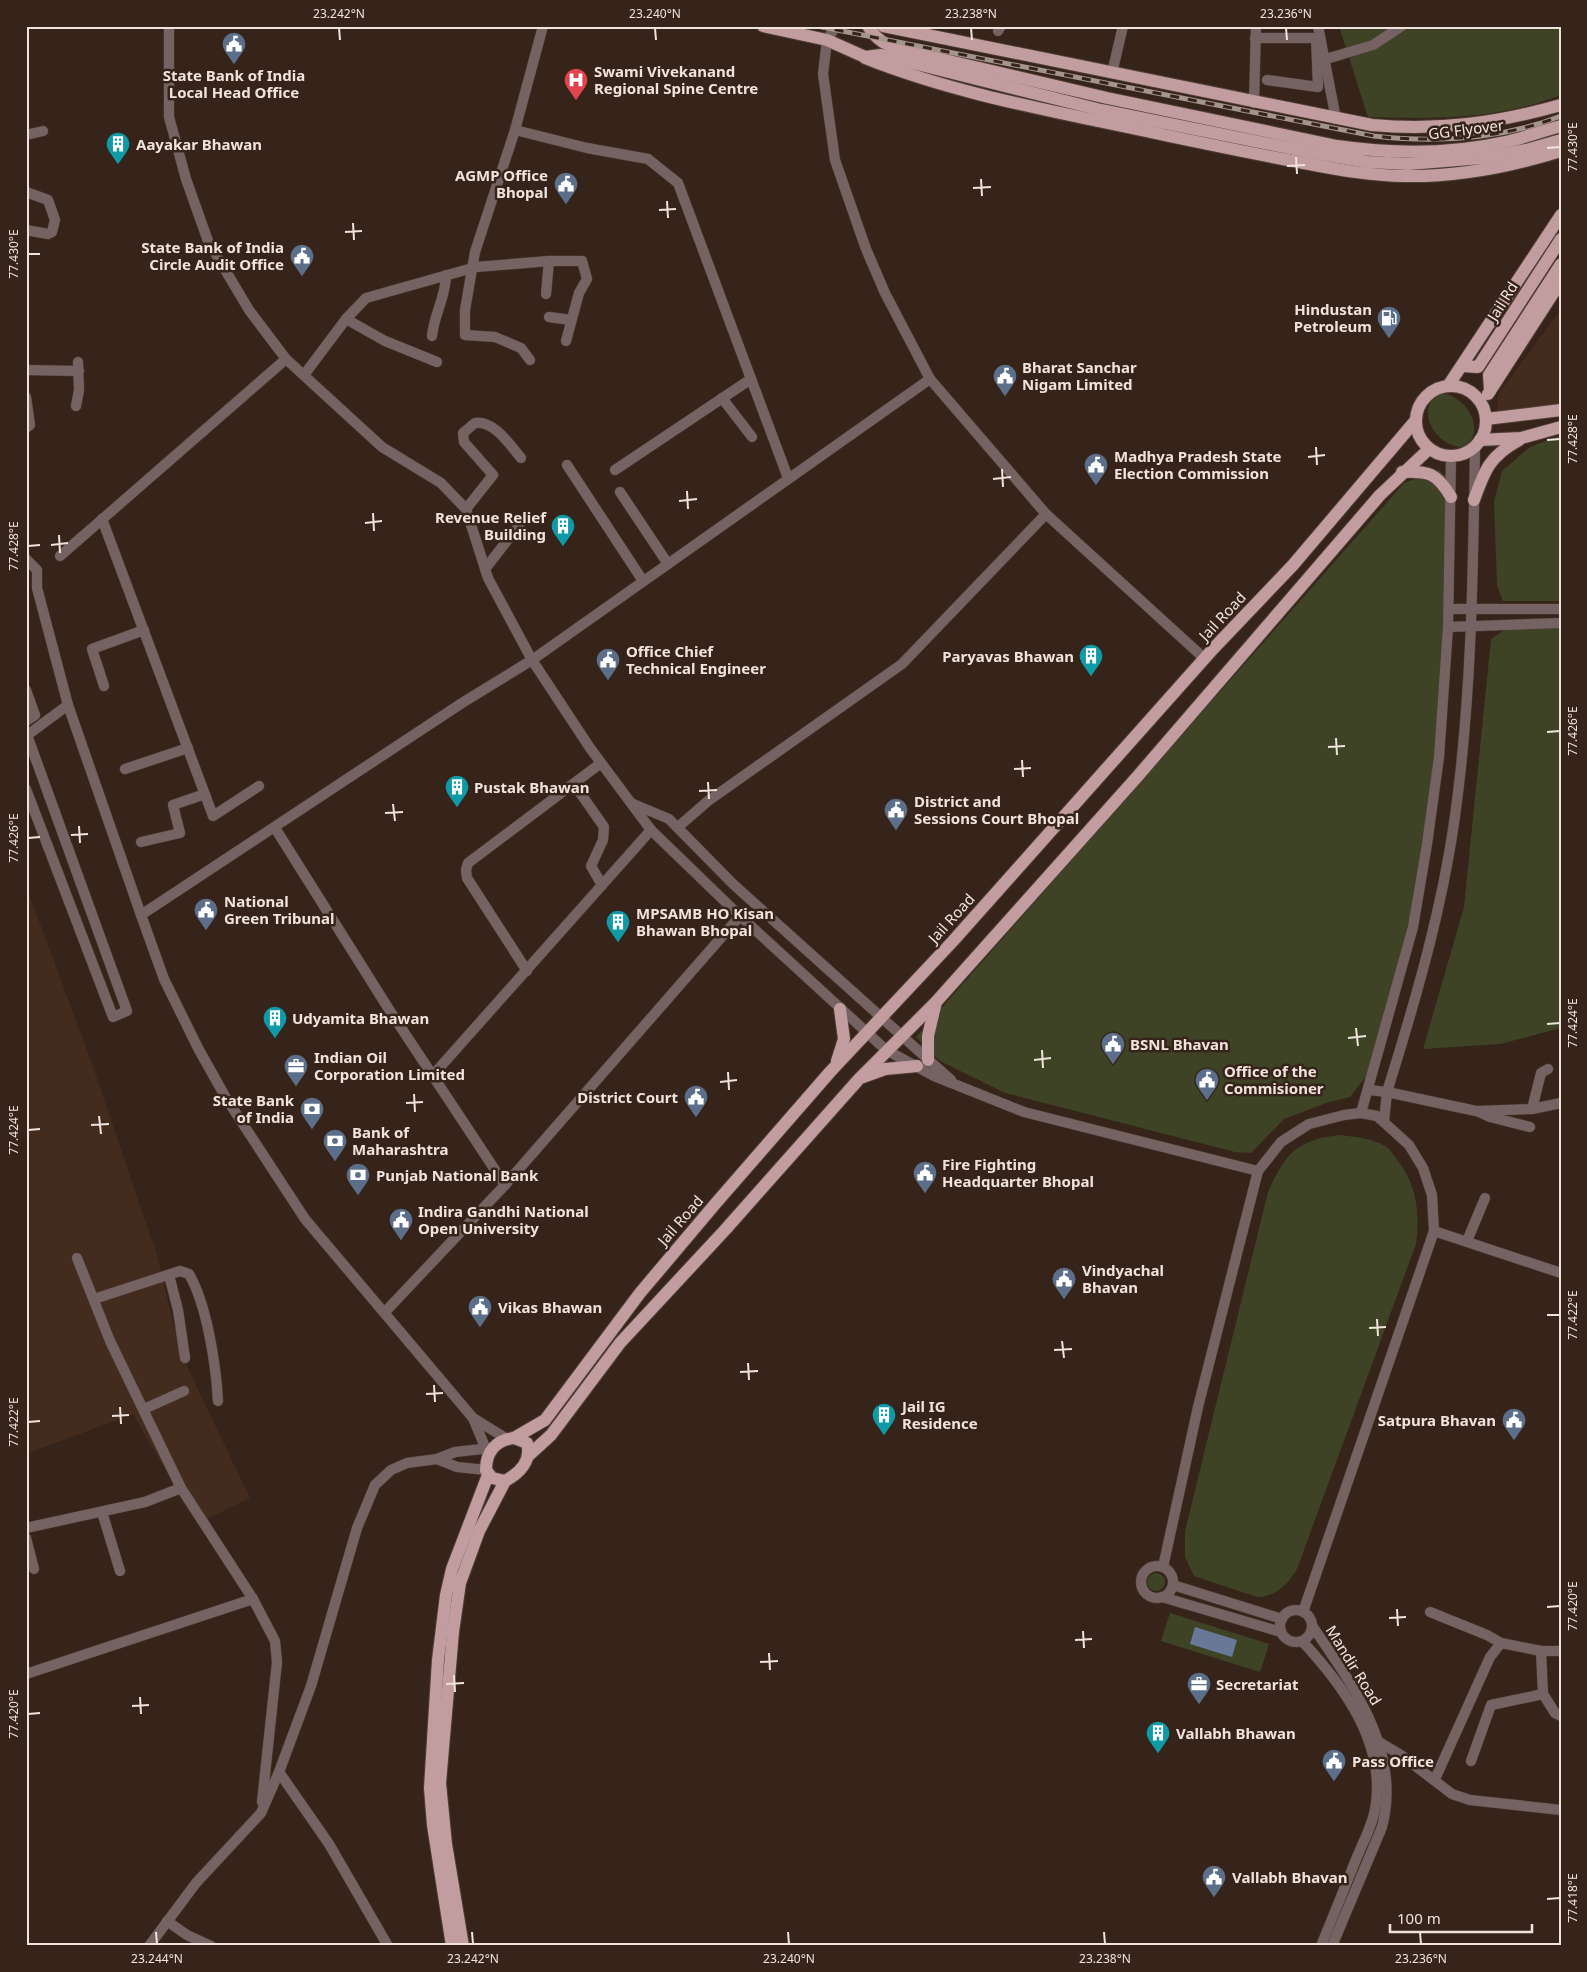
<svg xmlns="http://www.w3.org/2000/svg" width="1587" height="1972" font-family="'Noto Sans',sans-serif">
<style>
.built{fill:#432b1e}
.green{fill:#3e4326}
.water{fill:#687997}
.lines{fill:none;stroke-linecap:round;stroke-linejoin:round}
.minor-casing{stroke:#503f35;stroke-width:11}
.major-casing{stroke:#503f35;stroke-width:14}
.minor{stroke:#756364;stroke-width:10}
.major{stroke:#c29d9f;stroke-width:12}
.rail-casing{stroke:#a3948c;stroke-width:5}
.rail{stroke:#36241a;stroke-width:3;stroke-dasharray:9;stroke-linecap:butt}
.ticks{fill:none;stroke:#f0e3dd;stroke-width:2}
.labels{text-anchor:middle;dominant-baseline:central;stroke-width:5;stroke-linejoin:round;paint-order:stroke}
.poi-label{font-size:15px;font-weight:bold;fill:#f0e3dd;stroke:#36241a;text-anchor:start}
.street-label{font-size:15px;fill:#f0e3dd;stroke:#36241a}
.neatline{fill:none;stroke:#f0e3dd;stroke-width:2}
.ticks-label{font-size:12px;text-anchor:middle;fill:#f0e3dd}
</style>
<rect width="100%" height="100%" fill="#36241a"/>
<!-- built -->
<g class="built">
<path d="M1561 309V402L1504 418 1498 410 1497 401 1499 393Z"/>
<path d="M26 886 91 1061 157 1255 180 1352 250 1498 197 1524 133 1414 26 1454Z"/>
</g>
<!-- green -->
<g class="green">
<path d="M1346 26H1561V95C1494 120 1438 119 1368 117L1340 29Z"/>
<path d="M1441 393C1465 395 1488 430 1464 447 1436 448 1412 408 1441 393Z"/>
<path d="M1561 435V601H1503L1497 586 1494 501 1502 471 1530 447Z"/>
<path d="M1439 470 1445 476 1449 486 1447 654 1416 904 1370 1071 1350 1097 1326 1103 1284 1119 1251 1153 1235 1152 1005 1093 940 1061 916 1037 1404 483Z"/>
<path d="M1561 624V1028L1500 1044 1423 1049 1464 907 1491 639 1510 626Z"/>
<path d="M1340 1135C1356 1137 1371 1138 1385 1146 1389 1148 1392 1153 1395 1157 1417 1183 1420 1212 1416 1244L1297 1569C1288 1584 1276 1597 1257 1597L1194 1576 1185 1557V1531L1268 1192C1286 1153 1296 1140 1340 1135Z"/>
<circle cx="1156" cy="1582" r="9"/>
<path d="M1170 1613 1269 1644 1260 1672 1161 1641Z"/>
</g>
<!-- water -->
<path class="water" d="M1195 1627 1237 1640 1232 1657 1190 1644Z"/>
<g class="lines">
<defs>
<g id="minor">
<path d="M169 26V117L186 179 208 241 249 310 286 359 382 447 441 483 466 509 488 578 532 660 590 748 651 830 740 916 886 1050 934 1076 1024 1112 1258 1171"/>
<path d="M836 26 827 40 823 74 835 160 866 249 885 293 930 379 1046 514 1205 659"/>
<path d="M1318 26 1336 119"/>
<path d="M998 31 1001 26"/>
<path d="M1255 38H1316L1318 87 1267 80"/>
<path d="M1326 59 1373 45 1402 26"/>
<path d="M1112 73 1123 26"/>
<path d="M1254 103 1256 26"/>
<path d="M515 130 587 148 648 159 678 183 788 478"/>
<path d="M26 135 43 131"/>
<path d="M26 192 48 200 55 220 52 232 48 234 26 230"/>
<path d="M546 294 549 261"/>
<path d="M549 317 571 320"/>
<path d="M346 319 385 341 437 362"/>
<path d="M432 336C434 314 446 297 446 275"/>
<path d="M530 360 521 348 495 337 465 335V310L475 252 515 130 543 26"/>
<path d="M26 370 79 371"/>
<path d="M304 375 346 319 366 298 476 267 549 261H582L587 279 579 293 566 341"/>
<path d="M26 397 30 425 26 428"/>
<path d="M722 398 752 437"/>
<path d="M76 406 79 390 78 362"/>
<path d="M567 465 643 581"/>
<path d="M615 470 751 379"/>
<path d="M620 492 668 564"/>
<path d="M466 509 493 475 464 442 463 433 475 423C494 420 510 445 521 458"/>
<path d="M102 519 213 816 259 786"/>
<path d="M60 556 286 359"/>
<path d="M26 559 37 570V588L68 705 141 915 164 979 198 1048 226 1098 305 1219 473 1418 488 1454"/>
<path d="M485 569 520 524"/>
<path d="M1449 609H1561"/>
<path d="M1448 627 1561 623"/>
<path d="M104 686 92 649 144 630"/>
<path d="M26 690 35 715 26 721"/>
<path d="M26 736 68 705"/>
<path d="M125 769 188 748"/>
<path d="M574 784 604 827 603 840 591 866 602 885"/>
<path d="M26 789 113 1017 127 1011 27 735"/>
<path d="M631 803 669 819 733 884 951 1080"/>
<path d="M678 827 708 801 902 664 1046 514"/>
<path d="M275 828 390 1011 505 1185"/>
<path d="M141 842 180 833 173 805 205 794"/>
<path d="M141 915 462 703 532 660 930 379"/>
<path d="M527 971 467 878 466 870 468 863 601 763"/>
<path d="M433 1075 651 830"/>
<path d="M1369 1090 1387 1092 1476 1111 1532 1109 1541 1073 1548 1069"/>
<path d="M1532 1109 1561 1103"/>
<path d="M1479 1112 1490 1117 1530 1127"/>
<path d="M1361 1113 1413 927 1427 844 1439 757 1448 627 1451 456"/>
<path d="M1384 1121 1387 1092C1415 1002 1442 910 1455 816 1472 694 1473 570 1475 446"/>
<path d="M1434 1231 1561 1273"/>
<path d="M1467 1241 1485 1198"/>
<path d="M77 1258 110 1341 181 1488 253 1599 275 1641 277 1662 262 1802"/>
<path d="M169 1275 178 1310 185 1358"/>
<path d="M94 1299 180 1271 189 1274C207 1305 216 1365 218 1401"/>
<path d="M385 1312 505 1185 740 916"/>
<path d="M144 1409 184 1391"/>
<path d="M473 1418 507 1439"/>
<path d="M437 1459 457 1467 486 1470"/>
<path d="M102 1512 120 1571"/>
<path d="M26 1528 145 1502 181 1488"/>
<path d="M26 1538 34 1569"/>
<circle cx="1157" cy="1582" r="16"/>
<path d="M1163 1567 1198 1407 1258 1171 1281 1142 1309 1124 1344 1115 1361 1113 1377 1116 1409 1145 1423 1168 1432 1195 1434 1231 1303 1612"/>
<path d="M1173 1585 1282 1619"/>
<path d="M1162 1597 1281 1632"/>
<circle cx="1296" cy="1626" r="16"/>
<path d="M1430 1612 1487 1635 1501 1643"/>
<path d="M1313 1627C1353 1686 1402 1751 1382 1827L1332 1946"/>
<path d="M1302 1641C1342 1684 1384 1740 1376 1803 1374 1822 1364 1840 1357 1857 1345 1887 1333 1916 1321 1946"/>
<path d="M26 1674 253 1599"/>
<path d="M1543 1694 1555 1713 1561 1716"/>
<path d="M1379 1742 1401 1755 1452 1794 1470 1800 1561 1810"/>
<path d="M1471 1761 1491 1705 1543 1694 1541 1651"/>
<path d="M279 1772 329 1844 388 1946"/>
<path d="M1435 1779 1490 1657 1501 1643 1541 1651H1561"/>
<path d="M167 1921 187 1935 211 1946"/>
<path d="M149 1946 196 1883 261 1813 279 1772 311 1686 357 1528 375 1485 391 1470 407 1463 437 1459 455 1452 491 1448"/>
</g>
<g id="major">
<path d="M763 26 827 40 865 57 881 55 1101 110 1314 153 1368 162 1408 164 1482 158 1526 150 1561 140"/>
<path d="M868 26C877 41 886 45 902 50L1107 98 1337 146C1392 154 1451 154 1505 142 1524 138 1542 131 1561 126"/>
<path d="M883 26 1372 125C1439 131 1496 123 1561 105"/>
<path d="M865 58C960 96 1064 113 1164 135 1207 144 1250 153 1293 161 1330 168 1368 176 1405 176 1457 177 1512 166 1561 151"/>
<path d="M1462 366 1478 367 1561 239"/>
<path d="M1448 386 1561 215"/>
<circle cx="1451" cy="421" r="35"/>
<path d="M1490 391 1489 375 1561 264"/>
<path d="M1488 394 1561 281"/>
<path d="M1486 419 1561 410"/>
<path d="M1480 440 1521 438 1561 427"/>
<path d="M1402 472C1429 471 1437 473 1451 497"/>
<path d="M1474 500C1485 469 1490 456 1519 440"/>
<path d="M928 1060V1036L936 1002"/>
<path d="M837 1061 844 1039 840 1009"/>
<path d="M863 1077 885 1069 917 1066"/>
<path d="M514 1438 545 1420 640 1293 716 1203 830 1072 953 941 1212 650 1293 565 1416 420"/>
<path d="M514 1438 527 1443C532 1460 520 1473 505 1481L492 1478 486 1470C486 1452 496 1440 514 1438Z"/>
<path d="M528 1456 551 1435 620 1343 725 1230 859 1079 936 1002 1137 777 1380 495 1429 449"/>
<path d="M452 1946 433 1825 430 1788 438 1660 446 1595 452 1569 488 1475"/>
<path d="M463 1946 446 1844 440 1783 453 1632 460 1583 479 1531 505 1481"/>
</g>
</defs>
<!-- minor casing -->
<use href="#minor" class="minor-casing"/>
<!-- major casing -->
<use href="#major" class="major-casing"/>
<!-- minor -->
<use href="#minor" class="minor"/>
<!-- major -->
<use href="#major" class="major"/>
<defs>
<path id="rail" d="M817 26 1374 136C1436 143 1502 139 1561 116"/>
</defs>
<!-- rail casing -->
<use href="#rail" class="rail-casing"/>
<!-- rail -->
<use href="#rail" class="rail"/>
</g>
<!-- ticks -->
<path class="ticks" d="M339 28 340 40M655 28 656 40M971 28 972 40M1286 28 1287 40M1547 148 1560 147M1296 157 1297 174M1287 166 1305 165M981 179 982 196M973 188 991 187M667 201 668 218M659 210 676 209M353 223 354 240M345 232 362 231M28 254H40M1547 440 1560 439M1316 447 1317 465M1308 457 1325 455M1002 469 1003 487M993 479 1011 477M687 491 688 509M679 501 697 499M373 513 374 531M365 523 382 521M59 535 60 553M51 545 68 543M28 546 40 545M1547 732 1560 731M1336 738 1337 755M1328 747 1345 746M1022 760 1023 777M1014 769 1031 768M708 782 709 799M699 791 717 790M393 804 395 821M385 813 403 812M79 826 80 843M71 835 88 834M28 838 40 837M1547 1024 1560 1023M1356 1028 1358 1046M1348 1038 1366 1036M1042 1050 1043 1068M1034 1060 1051 1058M728 1072 729 1090M720 1082 737 1080M414 1094 415 1112M406 1103 423 1102M99 1116 101 1134M91 1125 109 1124M28 1130 40 1129M1547 1315H1560M1377 1319 1378 1336M1369 1328 1386 1327M1062 1341 1064 1358M1054 1350 1072 1349M748 1363 749 1380M740 1372 758 1371M434 1385 435 1402M426 1394 443 1393M120 1407 121 1424M112 1416 129 1415M28 1422 40 1421M1547 1607 1560 1606M1397 1609 1398 1626M1389 1618 1406 1617M1083 1631 1084 1648M1075 1640 1092 1639M769 1653 770 1670M760 1662 778 1661M454 1675 455 1692M446 1684 464 1683M140 1697 141 1714M132 1706 149 1705M28 1714 40 1713M1547 1899 1560 1898M156 1932 157 1944M472 1932 473 1944M788 1932 789 1944M1104 1932 1105 1944M1420 1932 1421 1944"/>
<!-- icons -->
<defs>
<symbol id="civic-pin" viewBox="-11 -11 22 30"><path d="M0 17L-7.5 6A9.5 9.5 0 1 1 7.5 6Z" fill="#5c6f8a" stroke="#36241a"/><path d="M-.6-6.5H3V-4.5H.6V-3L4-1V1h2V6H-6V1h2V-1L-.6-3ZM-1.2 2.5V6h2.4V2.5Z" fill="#fff"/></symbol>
<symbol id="hospital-pin" viewBox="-11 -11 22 30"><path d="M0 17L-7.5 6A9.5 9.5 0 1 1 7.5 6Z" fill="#e0444e" stroke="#36241a"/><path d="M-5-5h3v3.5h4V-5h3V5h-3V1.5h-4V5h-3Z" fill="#fff"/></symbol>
<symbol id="building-pin" viewBox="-11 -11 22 30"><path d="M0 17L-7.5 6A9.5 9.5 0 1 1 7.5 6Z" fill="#0f9aa8" stroke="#36241a"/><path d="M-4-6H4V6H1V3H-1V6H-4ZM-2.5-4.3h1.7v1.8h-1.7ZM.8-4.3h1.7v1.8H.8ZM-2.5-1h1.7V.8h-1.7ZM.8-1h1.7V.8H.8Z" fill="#fff"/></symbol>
<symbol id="fuel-pin" viewBox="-11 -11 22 30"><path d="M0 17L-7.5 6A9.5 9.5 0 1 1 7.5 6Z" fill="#5c6f8a" stroke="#36241a"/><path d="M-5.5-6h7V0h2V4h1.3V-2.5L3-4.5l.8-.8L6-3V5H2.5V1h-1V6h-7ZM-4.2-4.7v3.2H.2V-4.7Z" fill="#fff"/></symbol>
<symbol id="office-pin" viewBox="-11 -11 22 30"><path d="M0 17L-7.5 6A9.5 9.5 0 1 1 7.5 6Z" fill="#5c6f8a" stroke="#36241a"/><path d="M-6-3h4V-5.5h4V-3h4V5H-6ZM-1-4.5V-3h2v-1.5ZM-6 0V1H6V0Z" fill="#fff"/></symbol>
<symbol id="bank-pin" viewBox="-11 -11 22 30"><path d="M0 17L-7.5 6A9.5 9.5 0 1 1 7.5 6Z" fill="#5c6f8a" stroke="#36241a"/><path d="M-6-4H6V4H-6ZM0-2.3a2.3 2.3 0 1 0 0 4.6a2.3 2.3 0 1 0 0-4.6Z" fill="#fff"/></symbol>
</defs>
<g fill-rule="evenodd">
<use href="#civic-pin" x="220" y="30" width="28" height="38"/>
<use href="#hospital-pin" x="562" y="66" width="28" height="38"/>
<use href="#building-pin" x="104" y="130" width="28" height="38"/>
<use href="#civic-pin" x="552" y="170" width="28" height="38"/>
<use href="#civic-pin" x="288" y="242" width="28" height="38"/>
<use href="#fuel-pin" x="1375" y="304" width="28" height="38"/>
<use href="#civic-pin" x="991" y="362" width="28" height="38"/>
<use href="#civic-pin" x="1082" y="451" width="28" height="38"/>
<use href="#building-pin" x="549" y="512" width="28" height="38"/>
<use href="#building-pin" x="1077" y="642" width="28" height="38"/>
<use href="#civic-pin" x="594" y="646" width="28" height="38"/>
<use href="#building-pin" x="443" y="773" width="28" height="38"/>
<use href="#civic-pin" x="882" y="796" width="28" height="38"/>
<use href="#civic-pin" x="192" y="896" width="28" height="38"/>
<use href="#building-pin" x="604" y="908" width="28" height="38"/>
<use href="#building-pin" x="261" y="1004" width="28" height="38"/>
<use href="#civic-pin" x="1099" y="1030" width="28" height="38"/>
<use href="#office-pin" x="282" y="1052" width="28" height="38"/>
<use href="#civic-pin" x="1193" y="1066" width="28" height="38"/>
<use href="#civic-pin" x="682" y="1083" width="28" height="38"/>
<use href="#bank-pin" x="298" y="1095" width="28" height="38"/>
<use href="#bank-pin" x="321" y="1127" width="28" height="38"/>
<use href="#civic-pin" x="911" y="1159" width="28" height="38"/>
<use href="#bank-pin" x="344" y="1161" width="28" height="38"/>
<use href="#civic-pin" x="387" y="1206" width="28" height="38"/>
<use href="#civic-pin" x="1050" y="1265" width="28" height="38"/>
<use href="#civic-pin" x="466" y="1293" width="28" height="38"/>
<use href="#building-pin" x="870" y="1401" width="28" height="38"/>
<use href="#civic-pin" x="1500" y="1406" width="28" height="38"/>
<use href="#office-pin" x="1185" y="1670" width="28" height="38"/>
<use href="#building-pin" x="1144" y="1719" width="28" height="38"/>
<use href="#civic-pin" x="1320" y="1747" width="28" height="38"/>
<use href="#civic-pin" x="1200" y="1863" width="28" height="38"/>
</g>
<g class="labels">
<!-- poi labels -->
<g class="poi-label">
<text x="594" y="71">Swami Vivekanand<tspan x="594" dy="17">Regional Spine Centre</tspan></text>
<text x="234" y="75" text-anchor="middle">State Bank of India<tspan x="234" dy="17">Local Head Office</tspan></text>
<text x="136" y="144">Aayakar Bhawan</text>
<text x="548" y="175" text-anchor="end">AGMP Office<tspan x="548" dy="17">Bhopal</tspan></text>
<text x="284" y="247" text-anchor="end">State Bank of India<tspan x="284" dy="17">Circle Audit Office</tspan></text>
<text x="1372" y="309" text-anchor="end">Hindustan<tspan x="1372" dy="17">Petroleum</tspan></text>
<text x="1022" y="367">Bharat Sanchar<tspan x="1022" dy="17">Nigam Limited</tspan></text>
<text x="1114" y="456">Madhya Pradesh State<tspan x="1114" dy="17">Election Commission</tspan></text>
<text x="546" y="517" text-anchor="end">Revenue Relief<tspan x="546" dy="17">Building</tspan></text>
<text x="626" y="651">Office Chief<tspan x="626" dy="17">Technical Engineer</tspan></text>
<text x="1074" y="656" text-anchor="end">Paryavas Bhawan</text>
<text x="474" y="787">Pustak Bhawan</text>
<text x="914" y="801">District and<tspan x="914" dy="17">Sessions Court Bhopal</tspan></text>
<text x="224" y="901">National<tspan x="224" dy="17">Green Tribunal</tspan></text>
<text x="636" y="913">MPSAMB HO Kisan<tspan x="636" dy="17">Bhawan Bhopal</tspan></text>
<text x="292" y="1018">Udyamita Bhawan</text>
<text x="1130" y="1044">BSNL Bhavan</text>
<text x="314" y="1057">Indian Oil<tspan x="314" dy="17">Corporation Limited</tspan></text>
<text x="1224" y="1071">Office of the<tspan x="1224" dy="17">Commisioner</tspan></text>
<text x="678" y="1097" text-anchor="end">District Court</text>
<text x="294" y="1100" text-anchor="end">State Bank<tspan x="294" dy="17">of India</tspan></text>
<text x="352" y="1132">Bank of<tspan x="352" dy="17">Maharashtra</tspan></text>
<text x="942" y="1164">Fire Fighting<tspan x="942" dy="17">Headquarter Bhopal</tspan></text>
<text x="376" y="1175">Punjab National Bank</text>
<text x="418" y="1211">Indira Gandhi National<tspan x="418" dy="17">Open University</tspan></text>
<text x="1082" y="1270">Vindyachal<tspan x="1082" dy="17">Bhavan</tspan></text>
<text x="498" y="1307">Vikas Bhawan</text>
<text x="902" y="1406">Jail IG<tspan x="902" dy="17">Residence</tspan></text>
<text x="1496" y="1420" text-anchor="end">Satpura Bhavan</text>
<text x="1216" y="1684">Secretariat</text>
<text x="1176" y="1733">Vallabh Bhawan</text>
<text x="1352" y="1761">Pass Office</text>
<text x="1232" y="1877">Vallabh Bhavan</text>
</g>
<!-- street labels -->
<g class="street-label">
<text transform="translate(1466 129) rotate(-7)">GG Flyover</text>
<text transform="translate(1502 301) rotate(-58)">Jail Rd</text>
<text transform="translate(1222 616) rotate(-47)">Jail Road</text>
<text transform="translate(951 918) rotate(-48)">Jail Road</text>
<text transform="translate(680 1220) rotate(-49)">Jail Road</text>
<text transform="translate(1354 1665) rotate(58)">Mandir Road</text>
</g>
</g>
<!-- border -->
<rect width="1587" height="1972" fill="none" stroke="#36241a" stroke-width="55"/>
<!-- scale -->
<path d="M1390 1924v8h142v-8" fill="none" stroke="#f0e3dd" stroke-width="2.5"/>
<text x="1397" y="1924" font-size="15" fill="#f0e3dd" stroke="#36241a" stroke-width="4" paint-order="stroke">100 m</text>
<rect x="28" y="28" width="1532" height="1916" class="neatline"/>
<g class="ticks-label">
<text x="339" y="18">23.242°N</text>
<text x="655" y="18">23.240°N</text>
<text x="971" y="18">23.238°N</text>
<text x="1286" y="18">23.236°N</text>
<text transform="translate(1573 147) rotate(-90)" y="4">77.430°E</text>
<text transform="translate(14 254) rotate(-90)" y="4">77.430°E</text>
<text transform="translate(1573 439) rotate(-90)" y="4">77.428°E</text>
<text transform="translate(14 546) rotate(-90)" y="4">77.428°E</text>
<text transform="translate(1573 731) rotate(-90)" y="4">77.426°E</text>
<text transform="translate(14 838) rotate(-90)" y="4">77.426°E</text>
<text transform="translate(1573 1023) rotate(-90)" y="4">77.424°E</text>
<text transform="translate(14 1130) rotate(-90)" y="4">77.424°E</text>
<text transform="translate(1573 1315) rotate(-90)" y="4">77.422°E</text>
<text transform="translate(14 1422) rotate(-90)" y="4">77.422°E</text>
<text transform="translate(1573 1606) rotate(-90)" y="4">77.420°E</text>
<text transform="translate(14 1714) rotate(-90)" y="4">77.420°E</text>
<text transform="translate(1573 1898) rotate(-90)" y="4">77.418°E</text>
<text x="157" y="1963">23.244°N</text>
<text x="473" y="1963">23.242°N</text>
<text x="789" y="1963">23.240°N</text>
<text x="1105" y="1963">23.238°N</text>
<text x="1421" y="1963">23.236°N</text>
</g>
</svg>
